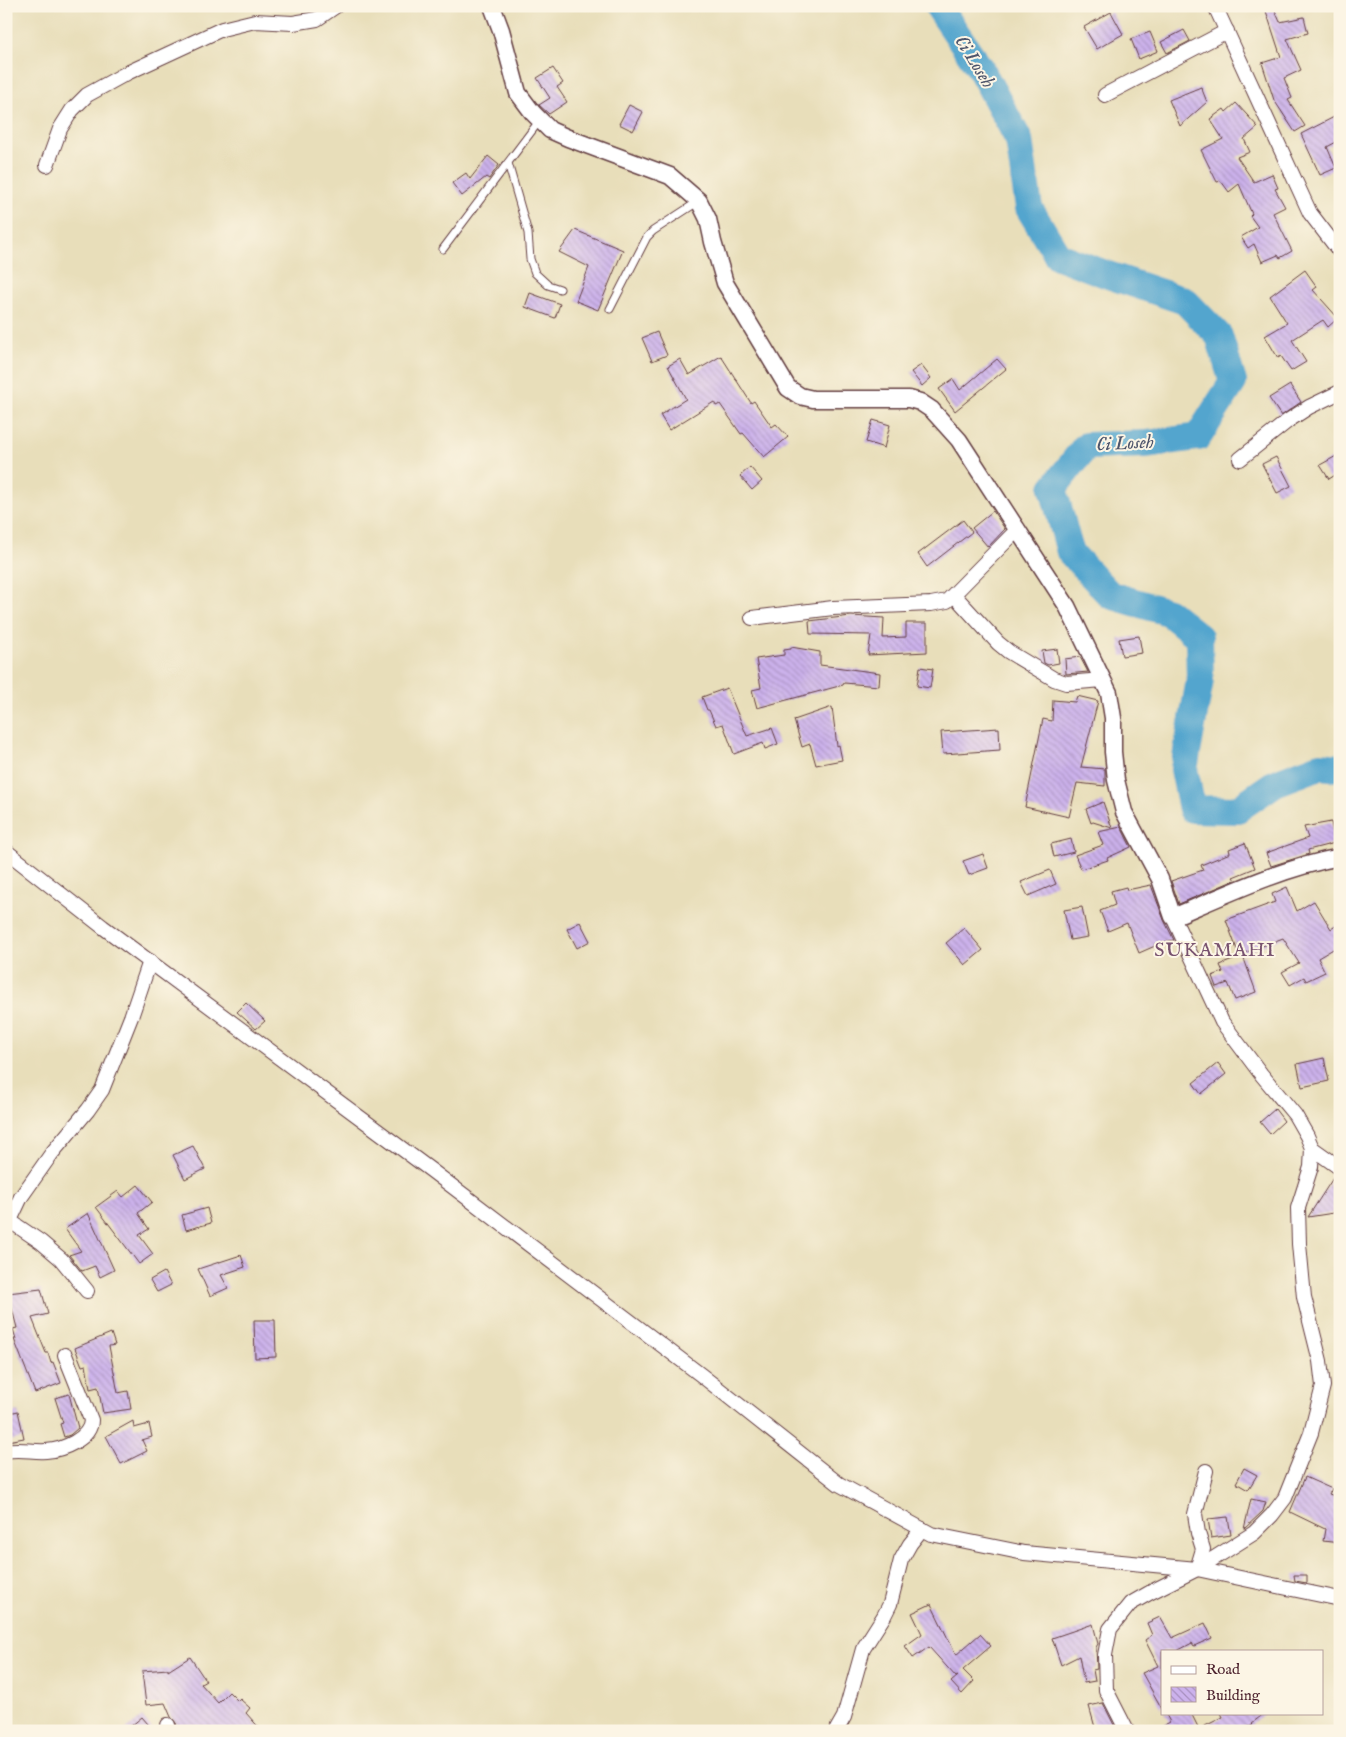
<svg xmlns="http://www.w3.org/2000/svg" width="1346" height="1737" font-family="'IM FELL English',serif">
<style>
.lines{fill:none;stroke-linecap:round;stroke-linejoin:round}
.river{stroke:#53a5ce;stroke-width:28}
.building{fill:url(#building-back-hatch)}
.service-casing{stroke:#623c40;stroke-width:9}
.minor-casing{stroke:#623c40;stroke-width:16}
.tertiary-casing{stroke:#623c40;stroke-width:19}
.service{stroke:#fff;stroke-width:7}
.minor{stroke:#fff;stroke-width:14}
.tertiary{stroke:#fff;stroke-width:16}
.labels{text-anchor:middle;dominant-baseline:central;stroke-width:4;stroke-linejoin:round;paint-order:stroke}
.water-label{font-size:19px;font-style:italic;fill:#4e556c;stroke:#fcf5e5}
.quarter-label{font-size:20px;letter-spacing:1px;fill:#78526f;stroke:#fcf5e5}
</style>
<defs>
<pattern id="building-back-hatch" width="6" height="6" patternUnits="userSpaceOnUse" patternTransform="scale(1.25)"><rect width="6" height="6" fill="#ccb2ec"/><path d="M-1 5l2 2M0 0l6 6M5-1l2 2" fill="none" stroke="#a890bf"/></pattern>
</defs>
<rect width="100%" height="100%" fill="#fcf5e5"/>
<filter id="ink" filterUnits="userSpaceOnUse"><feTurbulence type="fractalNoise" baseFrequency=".02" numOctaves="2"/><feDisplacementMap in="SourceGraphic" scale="10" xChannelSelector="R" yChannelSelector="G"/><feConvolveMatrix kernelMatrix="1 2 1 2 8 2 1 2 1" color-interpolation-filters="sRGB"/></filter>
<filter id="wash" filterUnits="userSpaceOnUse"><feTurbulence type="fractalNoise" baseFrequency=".0096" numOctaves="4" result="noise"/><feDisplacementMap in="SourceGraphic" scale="20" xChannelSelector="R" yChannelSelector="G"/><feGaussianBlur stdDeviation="1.12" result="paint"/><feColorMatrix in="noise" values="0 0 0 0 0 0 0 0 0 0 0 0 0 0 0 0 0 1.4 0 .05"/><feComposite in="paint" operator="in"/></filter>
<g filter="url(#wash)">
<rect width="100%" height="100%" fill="#e8deba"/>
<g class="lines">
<!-- river -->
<path class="river" d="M938 6 981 70 1019 140 1029 208 1058 256 1108 275 1185 301 1219 336 1233 382 1198 437 1146 444 1086 446 1053 488 1070 552 1110 595 1168 612 1199 637 1200 680 1184 769 1192 809 1236 810 1275 783 1320 766 1340 768"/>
</g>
<g id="blocks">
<!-- building -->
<g class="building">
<path d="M1274 8 1280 22 1304 17 1308 33 1287 39 1301 70 1284 78 1292 98 1288 100 1305 126 1295 132 1274 100 1262 63 1281 57 1266 11Z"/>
<path d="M1111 12 1123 34 1097 49 1084 27Z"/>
<path d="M1184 30 1190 41 1167 53 1161 42Z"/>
<path d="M1150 32 1158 51 1139 59 1131 39Z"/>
<path d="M553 68 563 83 557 87 567 102 549 114 539 105 550 98 537 78Z"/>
<path d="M1201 87 1207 102 1180 126 1169 100Z"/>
<path d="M1236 103 1258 127 1244 139 1250 152 1237 157 1254 182 1272 174 1278 188 1275 189 1285 207 1273 213 1292 251 1280 258 1278 255 1262 262 1254 244 1248 248 1241 237 1258 227 1250 216 1252 214 1239 184 1229 192 1221 181 1217 182 1201 150 1223 139 1210 119 1224 109 1226 112Z"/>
<path d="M629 105 643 112 633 131 619 124Z"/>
<path d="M1340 114V140L1327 147 1336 168 1320 175 1301 134Z"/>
<path d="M488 156 499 165 489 179 486 177 462 196 452 183 466 173 470 179Z"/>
<path d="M575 230 623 250 598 310 576 301 589 267 559 252Z"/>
<path d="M1305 270 1317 287 1313 290 1338 318 1328 327 1323 320 1292 340 1306 362 1291 371 1281 356 1278 358 1265 336 1287 323 1270 296Z"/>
<path d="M530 293 560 304 555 318 525 307Z"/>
<path d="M657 332 667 355 652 361 642 338Z"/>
<path d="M721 356 751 403 754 401 772 427 776 424 788 437 764 457 743 433 741 434 720 404 716 406 714 402 669 430 660 415 686 399 668 366 680 359 689 375Z"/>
<path d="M997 359 1006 369 955 411 939 389 953 379 960 390Z"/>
<path d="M921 365 931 378 922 386 911 372Z"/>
<path d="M1290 385 1301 402 1281 416 1269 398Z"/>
<path d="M873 420 890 425 884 448 866 442Z"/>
<path d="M1340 454V472L1329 479 1320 465Z"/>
<path d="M1276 457 1291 486 1277 493 1262 464Z"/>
<path d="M750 467 762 481 752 490 740 476Z"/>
<path d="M993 511 1005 529 988 547 972 528Z"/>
<path d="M963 520 972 532 927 567 918 554Z"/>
<path d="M851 616 884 618 883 638 906 637V623H927V652L868 655 871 635 810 634 809 621Z"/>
<path d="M1139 636 1142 653 1122 656 1119 639Z"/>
<path d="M791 647 820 652V665L880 673 879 686 844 683 843 685 757 708 752 690 761 688 756 659 784 655V650L791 649Z"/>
<path d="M1057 649 1059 663 1048 665 1044 663 1042 651Z"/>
<path d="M1080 657 1088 672 1066 674 1065 659Z"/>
<path d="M920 667 933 669 930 688 917 686Z"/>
<path d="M727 688 747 736 772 728 778 744 765 749 763 743 734 754 723 724 716 726 709 710H707L702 697Z"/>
<path d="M1077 696 1098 701 1081 767 1105 769V786L1077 783 1069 817 1025 807 1043 719 1052 721 1053 700 1075 702Z"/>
<path d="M832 707 837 746 839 745 842 760 816 765 810 744 802 747 794 720Z"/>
<path d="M999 728 1000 750 943 754 941 732Z"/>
<path d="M1103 802 1112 828 1093 822 1091 823 1086 809Z"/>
<path d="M1331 822 1335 843 1308 850 1309 854 1271 866 1266 853 1308 838 1304 827Z"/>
<path d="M1121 827 1131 847 1107 858 1108 860 1081 869 1075 855 1103 845 1098 832Z"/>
<path d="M1071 839 1074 852 1054 857 1051 844Z"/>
<path d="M1245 843 1255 868 1233 877 1235 880 1179 904 1171 881 1203 870 1201 865 1230 853 1229 849Z"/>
<path d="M983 854 988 868 969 875 963 861Z"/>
<path d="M1050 870 1056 884 1028 896 1021 882Z"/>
<path d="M1151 885 1164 920 1174 940 1155 944V946L1139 953 1127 923 1108 931 1100 911 1115 905 1111 891 1126 887 1127 890Z"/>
<path d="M1287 887 1297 911 1314 901 1331 929 1340 923V945L1318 958 1325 972 1306 981 1304 977 1290 985 1282 972 1299 963 1283 938 1239 955 1226 920 1275 902 1272 894Z"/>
<path d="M1082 907 1088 937 1070 940 1064 910Z"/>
<path d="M580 922 590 941 577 948 567 929Z"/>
<path d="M964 928 983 950 965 965 946 943Z"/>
<path d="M1243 956 1256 992 1235 1000 1228 983 1216 987 1212 976 1223 972 1220 965Z"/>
<path d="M246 1003 265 1021 256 1029 237 1012Z"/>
<path d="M1324 1058 1329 1081 1302 1087 1297 1064Z"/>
<path d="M1218 1063 1226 1074 1201 1094 1193 1083Z"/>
<path d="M1275 1109 1284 1121 1270 1134 1260 1122Z"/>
<path d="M193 1146 205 1169 185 1179 173 1155Z"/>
<path d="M1335 1175 1340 1177V1212L1308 1217Z"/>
<path d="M138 1185 152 1202 138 1213 149 1229 139 1235 153 1254 139 1264 96 1207 118 1191 123 1197Z"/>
<path d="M207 1208 211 1223 186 1230 182 1215Z"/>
<path d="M88 1213 114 1270 100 1277 95 1266 82 1271 69 1255 81 1251 65 1229Z"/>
<path d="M241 1255 245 1267 221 1275 228 1288 210 1296 198 1269Z"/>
<path d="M164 1272 171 1285 157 1292 150 1280Z"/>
<path d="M41 1289 48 1314 32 1318 46 1353H48L51 1363 53 1362 61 1383 35 1393 14 1339H16L13 1329 17 1328 11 1305H10L8 1293Z"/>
<path d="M254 1320H275L276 1357 255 1358Z"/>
<path d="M111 1333 115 1345 109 1346 118 1393 128 1391 131 1409 103 1413 98 1387 90 1389 86 1365 82 1366 75 1348Z"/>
<path d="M69 1394 78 1428 70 1435 64 1437 60 1424 63 1423 55 1398Z"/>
<path d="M18 1411 24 1438 8 1441 6 1434V1414Z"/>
<path d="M133 1421 134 1428 149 1424 152 1437 142 1440 147 1451 121 1464 106 1436Z"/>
<path d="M1244 1468 1257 1475 1248 1490 1236 1483Z"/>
<path d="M1305 1477 1332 1489 1329 1494 1340 1498V1515L1336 1527 1340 1528V1543L1323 1541 1325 1529 1290 1512Z"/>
<path d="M1251 1499 1266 1502 1263 1511 1244 1529Z"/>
<path d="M1228 1517 1231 1535 1211 1538 1208 1519Z"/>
<path d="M1294 1575H1307V1583L1295 1581Z"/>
<path d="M931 1604 956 1655 980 1634 991 1646 963 1670 974 1681 962 1694 951 1682 958 1676 956 1677 929 1647 913 1658 905 1646 922 1634 912 1613Z"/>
<path d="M1160 1617 1172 1638 1205 1623 1212 1638 1194 1646 1192 1643 1177 1651H1162V1709L1142 1673 1158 1666 1145 1640 1152 1635 1147 1623Z"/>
<path d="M1093 1624 1098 1644 1096 1647 1097 1669 1093 1670 1095 1681 1084 1683 1079 1656 1061 1665 1052 1638Z"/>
<path d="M190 1657 206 1681 201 1684 218 1703 229 1692 238 1701 240 1699 250 1708 246 1713 262 1731H178L176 1723 171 1717 165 1703 146 1705 142 1671 168 1669V1671Z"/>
<path d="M1103 1703 1117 1731H1096L1089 1706Z"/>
<path d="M1165 1713H1191L1199 1729 1223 1717 1221 1713H1265L1252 1723 1253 1724 1238 1731H1153L1170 1722Z"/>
<path d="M142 1717 154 1731H125Z"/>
</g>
</g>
</g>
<g filter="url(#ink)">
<use href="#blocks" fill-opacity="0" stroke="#623c40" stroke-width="1"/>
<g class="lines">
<defs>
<g id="service">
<path d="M508 163 528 233 530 259 535 273 548 285 560 289"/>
<path d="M443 249 540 120"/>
<path d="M610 309 647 237 653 231 699 201"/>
</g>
<g id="minor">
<path d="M1215 6 1310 213 1340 252"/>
<path d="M1105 95 1227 31"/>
<path d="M47 165 60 129 72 110 87 95 127 73 222 29 255 21 293 23 317 19 336 6"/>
<path d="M1240 459 1289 420 1309 407 1340 392"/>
<path d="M954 595 998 643 1009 652 1054 679 1066 683 1103 680"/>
<path d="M752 618 833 608 931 604 947 601 1018 529"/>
<path d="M6 851 103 927 432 1171 701 1375 839 1484 931 1534 1024 1553 1197 1569 1340 1599"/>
<path d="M1312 1148 1340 1168"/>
<path d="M10 1221 41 1242 61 1259 87 1291"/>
<path d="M6 1229 21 1197 52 1153 88 1110 102 1090 131 1017 150 961"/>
<path d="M6 1451C20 1448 33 1452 46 1451 62 1450 91 1439 91 1420L65 1355"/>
<path d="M1197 1569 1203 1549 1198 1533 1195 1514 1206 1471"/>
<path d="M168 1725 169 1731"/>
<path d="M836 1731 844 1717 863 1649 884 1616 890 1604 901 1560 910 1544 922 1529"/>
<path d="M1127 1731 1106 1690 1105 1655 1110 1629 1130 1604 1151 1592 1197 1569 1254 1533 1272 1515 1285 1498 1311 1433 1323 1386 1320 1361 1304 1297 1299 1244 1298 1208 1311 1167 1312 1148 1307 1136 1295 1115 1261 1074 1222 1022 1173 917"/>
</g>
<path id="tertiary" d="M492 6 501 30 518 93 533 113 550 130 568 138 670 176 699 201 708 219 713 242 725 283 788 388 800 396 813 399H909L920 402 932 410 959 440 1067 606 1109 693 1113 718V752L1116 780 1124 812 1160 879 1173 917C1227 894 1282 868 1340 857"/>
</defs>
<!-- service casing -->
<use href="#service" class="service-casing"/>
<!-- minor casing -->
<use href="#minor" class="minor-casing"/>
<!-- tertiary casing -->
<use href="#tertiary" class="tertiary-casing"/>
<!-- service -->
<use href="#service" class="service"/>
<!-- minor -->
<use href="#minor" class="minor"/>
<!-- tertiary -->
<use href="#tertiary" class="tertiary"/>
</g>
</g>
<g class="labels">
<!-- water labels -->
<g class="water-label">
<text transform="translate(974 62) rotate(58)">Ci Loseh</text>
<text transform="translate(1125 444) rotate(-3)">Ci Loseh</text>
</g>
<!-- quarter labels -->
<g class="quarter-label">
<text x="1215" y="950">SUKAMAHI</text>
</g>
</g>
<!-- margin -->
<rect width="1346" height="1737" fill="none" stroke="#fcf5e5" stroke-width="25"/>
<!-- legend -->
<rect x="1161" y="1650" width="162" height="65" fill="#fcf5e5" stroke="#b59f9b"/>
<rect x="1171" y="1666" width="25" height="8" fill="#ffffff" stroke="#b59f9b"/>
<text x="1206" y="1674" font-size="15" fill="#4a1f2b">Road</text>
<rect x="1171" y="1687" width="25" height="15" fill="url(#building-back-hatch)" stroke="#b59f9b"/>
<text x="1206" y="1700" font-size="15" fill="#4a1f2b">Building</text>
</svg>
